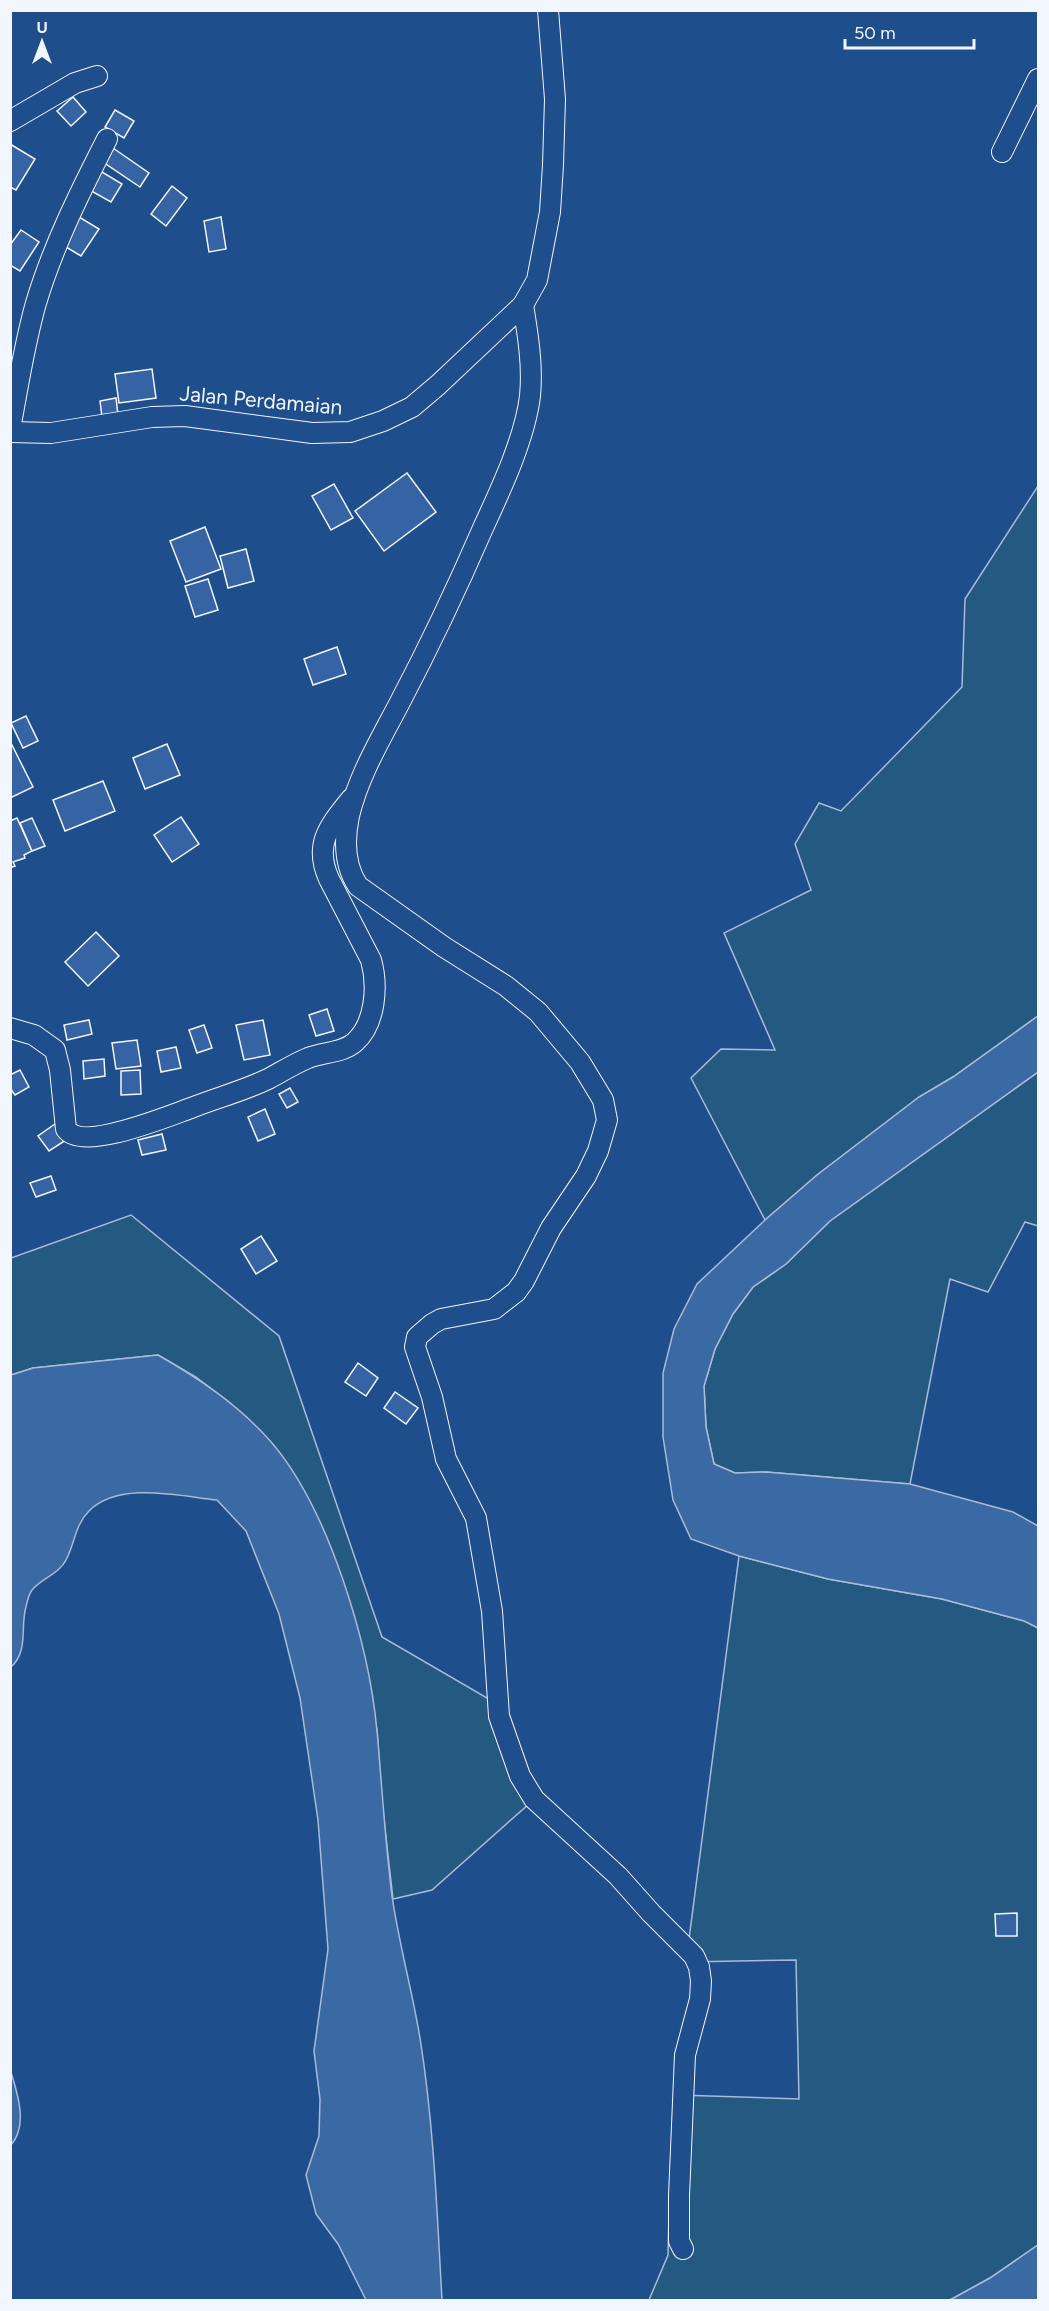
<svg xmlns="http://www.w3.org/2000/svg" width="1049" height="2311" font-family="Figtree,sans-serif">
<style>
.green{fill:#245a82;stroke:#a8bbd7;stroke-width:1.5}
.water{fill:#3b69a3;stroke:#a8bbd7;stroke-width:1.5}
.building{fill:#3563a3;stroke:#f2f6ff;stroke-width:1.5}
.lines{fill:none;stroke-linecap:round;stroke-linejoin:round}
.minor-casing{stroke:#f2f6ff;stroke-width:22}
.minor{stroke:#1f4e8c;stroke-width:20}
.labels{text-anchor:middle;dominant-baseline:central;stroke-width:4.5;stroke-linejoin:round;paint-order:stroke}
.street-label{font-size:21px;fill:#f2f6ff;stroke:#1f4e8c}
</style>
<rect width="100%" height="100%" fill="#1f4e8c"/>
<!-- green -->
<g class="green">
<path d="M1038 486V1016L953 1077 919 1097 817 1175 765 1220 691 1078 721 1049 775 1050 724 933 811 890 795 844 819 803 841 811 962 687 965 599Z"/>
<path d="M1038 1072V1226L1025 1222 988 1292 950 1279 910 1484 766 1472 735 1473 714 1464 706 1427 704 1386 715 1349 733 1314 753 1287 786 1264 830 1221Z"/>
<path d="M131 1215 279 1336 382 1637 494 1702 529 1804 432 1890 393 1899 382 1802 377 1729 231 1404 196 1377 158 1355 33 1368 11 1375V1258Z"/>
<path d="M739 1556 828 1579 942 1599 1025 1621 1038 1628V2245L990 2278 950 2300H649L668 2255 669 2214 679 2095 799 2099 796 1960 686 1962Z"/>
</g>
<!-- water -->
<g class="water">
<path d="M1038 1016V1072L830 1221 786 1264 753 1287 733 1314 715 1349 704 1386 706 1427 714 1464 735 1473 766 1472 910 1484 1013 1512 1038 1526V1628L1024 1621 942 1599 828 1579 739 1556 691 1539 673 1500 663 1437V1373L674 1329 697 1284 765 1220 817 1175 919 1097 953 1077Z"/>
<path d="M158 1355C200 1379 240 1406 272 1443 329 1510 369 1644 377 1731 382 1786 385 1841 392 1896 399 1944 412 1990 420 2038 434 2125 437 2213 442 2300H366L338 2244 316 2214 306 2175 319 2136 320 2099 314 2051 328 1949 318 1820 300 1698 279 1614 246 1531 217 1500C179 1496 119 1481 89 1511 75 1525 75 1543 66 1560 60 1573 41 1579 32 1590 29 1594 27 1602 26 1607 20 1626 29 1651 11 1667V1375L33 1368Z"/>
<path d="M11 2072C18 2095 28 2125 11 2145Z"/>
<path d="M1038 2245V2300H950L990 2278Z"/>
</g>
<!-- building -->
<g class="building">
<path d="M73 97 86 112 71 126 57 111Z"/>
<path d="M115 110 134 121 124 138 105 127Z"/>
<path d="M10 144 35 159 16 190 10 187Z"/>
<path d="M110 146 149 173 140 187 100 160Z"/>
<path d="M97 169 122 184 111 202 86 188Z"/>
<path d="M172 186 187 198 166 226 151 214Z"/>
<path d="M79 217 99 229 81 256 61 244Z"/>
<path d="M221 217 226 249 209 252 204 221Z"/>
<path d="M21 230 39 242 20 271 10 265V245Z"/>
<path d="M152 369 156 398 119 403 115 374Z"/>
<path d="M116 398 118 415 102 417 100 401Z"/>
<path d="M407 473 436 512 384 551 355 511Z"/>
<path d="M334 484 353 518 331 530 312 496Z"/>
<path d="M205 527 221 569 186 582 170 541Z"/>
<path d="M246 549 254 581 228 588 220 556Z"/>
<path d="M208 579 218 610 195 617 185 586Z"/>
<path d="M337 647 346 674 313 685 304 659Z"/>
<path d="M26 716 38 741 23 748 11 723Z"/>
<path d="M10 741 33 787 10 798Z"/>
<path d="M167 744 180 775 145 789 133 758Z"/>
<path d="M103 781 115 811 65 831 53 800Z"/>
<path d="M181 817 199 844 172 862 154 835Z"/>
<path d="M17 818 32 851 24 855 25 858 13 862 15 866 10 868V821Z"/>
<path d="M32 818 45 846 32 851 20 823Z"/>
<path d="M96 932 119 956 88 986 65 962Z"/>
<path d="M327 1009 334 1031 316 1036 309 1015Z"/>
<path d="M89 1020 92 1034 67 1040 64 1025Z"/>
<path d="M263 1020 270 1055 244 1060 236 1025Z"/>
<path d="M204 1025 212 1048 197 1053 189 1030Z"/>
<path d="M137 1040 141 1066 116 1069 112 1043Z"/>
<path d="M176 1047 181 1068 161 1072 157 1051Z"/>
<path d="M104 1059 105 1076 84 1079 83 1061Z"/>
<path d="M20 1070 29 1087 15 1095 10 1088V1075Z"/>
<path d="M140 1070 141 1094 121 1095V1071Z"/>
<path d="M290 1088 298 1102 287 1108 279 1094Z"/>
<path d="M265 1109 275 1134 258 1141 248 1117Z"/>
<path d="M55 1124 66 1140 49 1151 38 1136Z"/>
<path d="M162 1134 166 1150 142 1155 138 1140Z"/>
<path d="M51 1176 56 1190 36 1197 30 1183Z"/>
<path d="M261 1236 277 1261 256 1274 241 1249Z"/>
<path d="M358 1363 378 1378 366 1396 345 1382Z"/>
<path d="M395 1392 418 1408 406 1424 384 1408Z"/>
<path d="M1017 1913V1936H996L995 1914Z"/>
</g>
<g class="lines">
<defs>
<g id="minor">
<path d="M10 121 75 83 97 76"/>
<path d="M1002 152 1038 79"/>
<path d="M523 305C528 335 533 366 530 396 525 438 501 489 483 528 457 588 429 647 399 704 380 740 358 777 349 816 344 840 344 865 358 886L444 947 506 986 538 1012 580 1062 603 1100 607 1120 598 1151 586 1176 551 1228 524 1281 516 1292 494 1309 441 1319 432 1324 417 1337 415 1347 432 1397 446 1459 476 1518 492 1611 499 1716 520 1776 534 1799 618 1876 651 1913 694 1956 699 1967 701 1981 700 1999 685 2055 679 2196V2241L683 2249"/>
<path d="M10 429C18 387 24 345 36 303 53 246 80 192 107 139"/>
<path d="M10 432 51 433 152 417 185 416 312 433 350 432 383 421 412 407 438 385 523 305 537 280 550 212 553 165 555 99 548 10"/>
<path d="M10 1028 34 1035 55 1050 60 1070 66 1129C82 1152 168 1116 191 1108 216 1098 243 1091 268 1079 281 1072 294 1064 308 1058 323 1052 343 1053 355 1042 376 1023 378 985 371 960L329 879C313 844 330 825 351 799"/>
</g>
</defs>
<!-- minor casing -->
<use href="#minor" class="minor-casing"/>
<!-- minor -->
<use href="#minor" class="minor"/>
</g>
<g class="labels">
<!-- street labels -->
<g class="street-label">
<text transform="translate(261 400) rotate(5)">Jalan Perdamaian</text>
</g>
</g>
<!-- border -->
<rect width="1049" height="2311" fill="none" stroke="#f2f6ff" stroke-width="24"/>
<!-- north arrow -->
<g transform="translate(42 42)" stroke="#1f4e8c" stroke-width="4.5" paint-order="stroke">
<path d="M0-4.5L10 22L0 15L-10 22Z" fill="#f2f6ff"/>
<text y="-9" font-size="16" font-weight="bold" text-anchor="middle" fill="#f2f6ff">U</text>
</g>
<!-- scale -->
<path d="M845 39v9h129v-9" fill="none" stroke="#f2f6ff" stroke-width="3"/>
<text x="854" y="39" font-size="18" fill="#f2f6ff" stroke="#1f4e8c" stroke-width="4.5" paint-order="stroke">50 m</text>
</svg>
